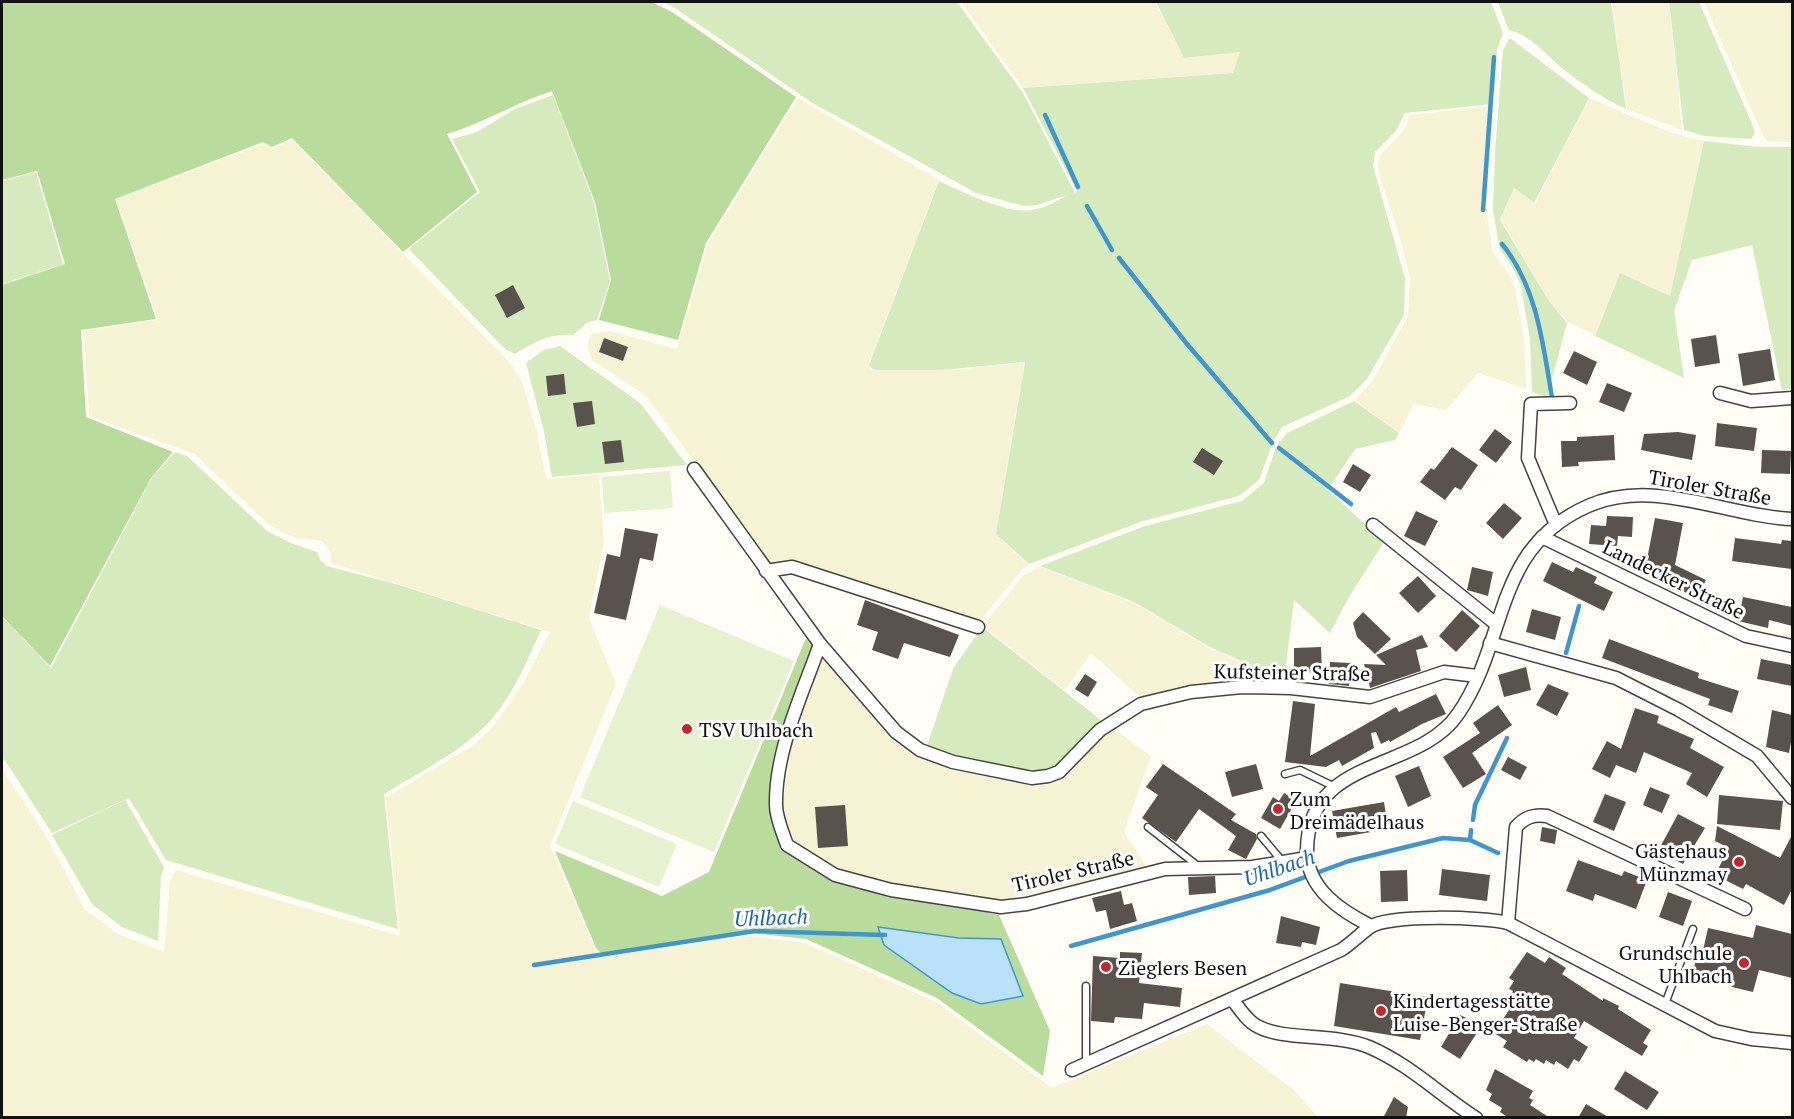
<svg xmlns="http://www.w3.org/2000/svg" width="1794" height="1119" font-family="'PT Serif',serif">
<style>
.farmland{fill:#f6f3d4}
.green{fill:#d5ebbd}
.forest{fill:#b9dc9c}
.pitch{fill:#e6f2cf}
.water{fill:#b9e0f7;stroke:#3f96cf;stroke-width:1.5}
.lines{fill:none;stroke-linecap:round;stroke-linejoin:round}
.stream{stroke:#3f96cf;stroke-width:4.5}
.building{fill:#5a524d}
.service-casing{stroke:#444;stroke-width:9}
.minor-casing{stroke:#444;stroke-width:15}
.service{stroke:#fff;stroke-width:6}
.minor{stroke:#fff;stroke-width:12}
.poi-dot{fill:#c4262e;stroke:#fff;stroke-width:2}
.labels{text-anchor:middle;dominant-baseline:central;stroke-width:6;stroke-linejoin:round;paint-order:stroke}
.street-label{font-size:20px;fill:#111;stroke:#fff}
.poi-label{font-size:20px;fill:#111;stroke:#fff;text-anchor:start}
.water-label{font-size:21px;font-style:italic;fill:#1768a6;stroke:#fff}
</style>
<rect width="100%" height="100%" fill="#fffdf5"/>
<!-- farmland -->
<g class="farmland">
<path d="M961 2H1155L1184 58 1240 52 1233 73 1023 88Z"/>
<path d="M1612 2H1669L1682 130 1627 109Z"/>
<path d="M1704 2H1792V142L1767 141 1764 138Z"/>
<path d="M798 98 939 180 868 365 873 371H942L1024 363 996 534 1028 565 1020 572 978 623 772 567 646 396 592 360 587 346 591 334 610 331 677 349 708 244Z"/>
<path d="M1589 98 1672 133 1704 141 1670 296 1620 273 1595 335 1568 322 1549 301 1501 220 1514 188 1535 204Z"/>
<path d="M1493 106 1486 211 1493 252 1508 273 1515 288 1524 339 1526 389 1478 373 1446 410 1414 404 1399 433 1355 400 1372 382 1408 316 1410 278 1398 230 1381 181 1378 166 1380 155 1399 136 1407 125 1409 115Z"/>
<path d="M292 140 510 363 523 384 537 433 546 479 599 475 604 542 589 618 616 684 550 845 595 949 602 957 751 936 805 943 936 1002 1052 1088 1207 1024 1294 1090 1318 1117H2V769L46 836 85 910 118 934 164 952 170 880 176 870 400 936 386 798 474 745 493 727 523 684 550 632 331 563V553L322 541 293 537 269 525 195 454 89 416 84 331 158 320 116 199 264 144 272 148Z"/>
<path d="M1040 567 1133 603 1209 648 1283 681 1189 684 1140 697 1091 653 1065 690 983 626 1023 576Z"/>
<path d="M821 656 919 754 1110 726 1151 756 1124 832 1147 867 1004 900 949 896 891 885 838 870 811 855 794 840 782 807 794 732Z"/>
</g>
<!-- green -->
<g class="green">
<path d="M662 2H957L1023 93 1075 193 1077 191 1023 88 1233 73 1240 52 1184 58 1156 2H1491L1503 33 1497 49 1493 104 1405 113 1395 132 1375 152 1373 166 1405 279 1404 315 1367 379 1350 396 1282 427 1273 442 1259 480 1239 496 1143 521 1029 564 996 534 1025 362 942 370H873L869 365 939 181C964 192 1010 217 1037 209 1047 207 1059 200 1067 195L1037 205 1024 206 976 193 811 102 675 8Z"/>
<path d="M1498 2H1611L1626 109C1602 98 1582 84 1562 68 1545 54 1531 35 1509 30Z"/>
<path d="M1669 2H1699L1753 126 1755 133 1751 139 1705 136 1684 130Z"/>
<path d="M1510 38 1589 98 1534 203 1514 188 1500 220 1549 301 1567 323 1547 397 1532 392 1530 339 1521 286 1514 270 1500 249 1493 211 1495 152 1503 50Z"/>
<path d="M553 95 594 203 610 281 597 320 588 322 573 335C549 333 535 342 515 354L505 349 409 249 480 192 452 139 477 132 515 109Z"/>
<path d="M1704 141 1758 147H1792V389L1782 390 1752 245 1692 260 1674 311 1684 378 1595 336 1620 273 1670 296Z"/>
<path d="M36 172 63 264 2 284V181Z"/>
<path d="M560 346 640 403 687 465 552 477 544 431 526 363 544 350Z"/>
<path d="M1354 401 1399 433 1395 440 1355 449 1328 490 1384 542 1349 597 1330 633 1294 600 1284 680 1210 647 1134 602 1040 566 1145 526 1242 501 1264 483 1276 447 1287 433Z"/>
<path d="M175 452 187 456 267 531 293 544 317 552 320 560 327 566 399 585 541 630C526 662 512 699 486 725 457 754 418 773 384 794L398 929 166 860 129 798 52 833 2 756V617L51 668 152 478Z"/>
<path d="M982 627 1105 723C1089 737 1074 756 1057 767 1032 784 953 757 927 746L953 669Z"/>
<path d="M125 800 164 867 161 877 158 941 122 927 93 905 52 835Z"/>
</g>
<!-- forest -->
<g class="forest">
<path d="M2 2H652L672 12 796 97 706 243 678 340 599 320 611 280 595 202 552 91C515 103 484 123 447 134L477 192 403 252 292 138 272 147 263 142 115 199 156 319 81 330 86 417 173 452 151 478 50 666 2 616V285L65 264 37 171 2 180Z"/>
<path d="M806 638 814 649 770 807 781 850 833 879 999 915 1050 1031 1043 1076 937 998 806 939 751 933 603 955 596 948 555 851 662 896 709 872Z"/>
</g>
<!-- pitch -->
<g class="pitch">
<path d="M670 471 673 508 604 513 602 477Z"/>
<path d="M660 605 794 661 714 852 580 797Z"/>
<path d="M573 801 677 844 659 887 555 844Z"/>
</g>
<!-- water -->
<path class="water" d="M878 927 959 938 1001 939 1023 996 981 1004 952 993 884 945Z"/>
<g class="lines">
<!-- stream -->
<g class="stream">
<path d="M1045 115 1078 187"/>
<path d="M1087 206 1112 250"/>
<path d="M1483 210 1494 57"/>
<path d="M1502 244C1537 287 1543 344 1552 398"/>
<path d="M1119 258 1187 344 1272 443"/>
<path d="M1279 448 1351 504"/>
<path d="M1566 653 1579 606"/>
<path d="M1473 820 1475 805 1507 738"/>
<path d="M1470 840 1471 830"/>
<path d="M1071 946 1270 890 1349 861 1443 838 1470 840 1498 853"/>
<path d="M534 965 755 931 885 935"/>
</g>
</g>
<!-- building -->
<g class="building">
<path d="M513 285 525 308 507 318 495 295Z"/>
<path d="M1716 335 1720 363 1695 367 1691 339Z"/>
<path d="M604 338 628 347 623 361 599 352Z"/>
<path d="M1770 349 1775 380 1743 386 1738 354Z"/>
<path d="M1574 351 1597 362 1587 385 1563 373Z"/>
<path d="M564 374 566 394 548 396 546 376Z"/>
<path d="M1607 383 1632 393 1624 412 1599 402Z"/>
<path d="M592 401 595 424 577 427 573 403Z"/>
<path d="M1717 423 1757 428 1754 451 1715 446Z"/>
<path d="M1495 429 1512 442 1496 463 1479 450Z"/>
<path d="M1678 432 1696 435 1692 460 1641 450 1644 434Z"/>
<path d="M1614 435 1615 460 1578 462 1579 466 1562 467 1561 441H1577V437Z"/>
<path d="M621 440 624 462 605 464 602 442Z"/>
<path d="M1452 447 1478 465 1461 490 1455 487 1445 500 1420 482 1431 468 1434 470Z"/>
<path d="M1202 448 1223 461 1214 475 1193 462Z"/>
<path d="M1762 450 1791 451 1790 474 1761 473Z"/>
<path d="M1353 464 1371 475 1360 492 1343 482Z"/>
<path d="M1504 503 1522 518 1503 539 1486 523Z"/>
<path d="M1416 511 1438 521 1425 546 1404 536Z"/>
<path d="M1607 516 1633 517 1632 537 1618 536 1617 546 1589 544 1591 525 1606 526Z"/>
<path d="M1655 518 1683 523 1675 565 1706 580 1697 598 1676 588 1681 577 1645 570Z"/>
<path d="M625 528 658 534 653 561 640 558 626 620 594 613 607 554 620 557Z"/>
<path d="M1735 538 1781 544 1782 540 1792 541V569L1732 561Z"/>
<path d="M1552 562 1573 572 1576 567 1597 577 1594 583 1613 592 1604 611 1543 581Z"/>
<path d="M1472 567 1493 572 1488 596 1467 590Z"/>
<path d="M1418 576 1436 596 1418 613 1399 593Z"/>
<path d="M1743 597 1792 607V626L1769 620 1768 628 1738 621Z"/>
<path d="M865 600 959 635 950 657 904 643 898 659 872 650 878 632 857 625Z"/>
<path d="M1532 609 1561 617 1555 640 1526 632Z"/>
<path d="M1462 610 1480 626 1456 652 1439 636Z"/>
<path d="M1363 612 1391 639 1375 654 1357 637 1353 623Z"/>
<path d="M1422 635 1428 647 1416 650 1421 671 1370 688 1364 664 1386 665 1376 655Z"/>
<path d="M1609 639 1699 673 1698 678 1739 691 1732 713 1708 705 1710 699 1602 658Z"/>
<path d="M1321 647 1322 672 1294 673V648Z"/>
<path d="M1761 659 1792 665V686L1757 679Z"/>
<path d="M1330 662 1350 663 1349 686 1329 684Z"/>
<path d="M1526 667 1531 690 1504 697 1498 675Z"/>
<path d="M1085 674 1097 682 1088 697 1075 689Z"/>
<path d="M1548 684 1569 693 1557 716 1536 705Z"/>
<path d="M1436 694 1446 714 1422 724 1390 742 1389 740 1381 744 1376 732 1371 733 1374 748 1342 766 1339 760 1326 767 1285 762 1293 701 1315 704 1310 756 1396 707 1399 712Z"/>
<path d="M1498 705 1512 725 1472 753 1486 774 1463 788 1443 757 1480 733 1473 723Z"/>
<path d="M1635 708 1659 716 1657 723 1694 739 1690 748 1724 767 1707 797 1686 784 1692 773 1644 752 1636 773 1616 765 1610 778 1592 769 1607 741 1621 749Z"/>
<path d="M1772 710 1792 715V737L1789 753 1766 747Z"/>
<path d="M1508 757 1527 767 1520 780 1501 770Z"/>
<path d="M1163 764 1236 814 1231 820 1256 834 1257 839 1246 859 1228 850 1236 836 1199 809 1176 842 1142 818 1158 795 1146 787Z"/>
<path d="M1256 764 1263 789 1232 797 1225 772Z"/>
<path d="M1419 766 1431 796 1408 807 1395 776Z"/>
<path d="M1650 787 1670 795 1662 813 1643 805Z"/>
<path d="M1284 793 1296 801 1280 829 1261 818 1273 797 1279 801Z"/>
<path d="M1605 794 1626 802 1614 831 1593 822Z"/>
<path d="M1719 795 1783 801 1780 830 1717 824Z"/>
<path d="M1384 802 1388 829 1337 838 1332 811Z"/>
<path d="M845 805 848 846 818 848 815 807Z"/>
<path d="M1678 814 1705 828 1683 864 1658 851Z"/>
<path d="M1717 826 1780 858 1792 835V889L1784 905 1746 884 1743 889 1715 875 1729 848 1715 841Z"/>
<path d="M1542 827 1557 830 1555 844 1540 841Z"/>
<path d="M1578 860 1622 876 1624 871 1647 880 1636 909 1595 894 1593 901 1566 891Z"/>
<path d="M1442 869 1490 875 1487 901 1439 895Z"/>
<path d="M1407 870 1408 901 1381 902 1380 871Z"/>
<path d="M1215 876 1216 893 1189 895 1188 877Z"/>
<path d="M1121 891 1124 905 1132 903 1137 921 1110 929 1106 910 1096 912 1092 898Z"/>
<path d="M1668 892 1692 901 1683 926 1659 917Z"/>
<path d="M1281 916 1320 927 1316 945 1302 942 1301 947 1276 943Z"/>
<path d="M1756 925 1792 934V978L1759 970 1753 992 1732 987 1733 982 1693 973 1697 954 1702 955 1708 928 1753 938Z"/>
<path d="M1120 952 1142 953 1139 983 1182 988 1180 1007 1144 1003 1142 1019 1115 1017 1114 1023 1091 1021 1093 956 1120 958Z"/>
<path d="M1527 952 1545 963 1549 957 1566 968 1562 974 1603 1001V998L1619 1006 1618 1009 1651 1030 1643 1043 1648 1046 1642 1056 1584 1021 1574 1038 1588 1047 1579 1062 1574 1059 1568 1069 1556 1061 1554 1065 1546 1060 1544 1064 1536 1059 1534 1062 1529 1059 1527 1062 1503 1047 1507 1041 1494 1033 1509 1010 1503 1006 1513 991 1509 989 1514 981 1509 978Z"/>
<path d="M1340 983 1428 997 1420 1040 1334 1026Z"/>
<path d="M1460 1015 1482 1025 1460 1059 1441 1047Z"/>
<path d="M1495 1069 1533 1091 1529 1098 1533 1100 1530 1105 1550 1118H1509L1500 1112 1502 1108 1489 1100 1492 1094 1486 1090Z"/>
<path d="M1625 1071 1659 1092 1647 1110 1614 1089Z"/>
<path d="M1394 1097 1408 1107 1406 1118H1383Z"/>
<path d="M1586 1104 1610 1118H1578Z"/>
</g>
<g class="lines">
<defs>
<g id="service">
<path d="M1285 774 1300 770 1335 787"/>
<path d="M1148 827 1198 866"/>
<path d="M1261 836 1282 861"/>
<path d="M1665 1004 1693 929"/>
<path d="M1086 1063V986"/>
</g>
<g id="minor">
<path d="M1720 393 1751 401 1792 398"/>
<path d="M694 469 820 644 896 732 920 750 953 762 1032 778 1048 776 1059 772 1100 730 1141 704 1191 692 1242 687 1291 688 1370 697 1444 672 1477 676"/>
<path d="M1373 525 1496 624"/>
<path d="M1556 525 1528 458 1531 404 1570 403"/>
<path d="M1542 537 1746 636 1792 646"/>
<path d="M766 571 792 567 978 627"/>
<path d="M1490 643 1616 678 1679 710 1757 756 1792 798"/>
<path d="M820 644C802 695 775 751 776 805 776 818 783 833 787 845L835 875 891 890 1001 907 1027 904 1165 869 1252 867 1307 858"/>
<path d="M1508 923 1516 827C1525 817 1534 814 1547 816L1745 909"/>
<path d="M1371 926C1341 911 1307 889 1307 851 1307 754 1417 774 1458 714 1509 640 1492 548 1588 506 1655 477 1724 516 1792 519"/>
<path d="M1232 999C1239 1008 1247 1021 1257 1026 1283 1041 1336 1033 1369 1047 1409 1064 1440 1095 1476 1118"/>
<path d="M1072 1070 1341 950C1352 943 1360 934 1370 927 1388 914 1485 917 1508 923L1715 1031 1751 1039 1792 1043"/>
</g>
</defs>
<!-- service casing -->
<use href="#service" class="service-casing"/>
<!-- minor casing -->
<use href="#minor" class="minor-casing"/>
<!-- service -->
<use href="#service" class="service"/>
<!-- minor -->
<use href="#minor" class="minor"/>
</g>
<!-- markers -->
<g class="poi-dot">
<circle cx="687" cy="729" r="6"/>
<circle cx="1278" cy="809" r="6"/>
<circle cx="1739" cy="862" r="6"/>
<circle cx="1744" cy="963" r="6"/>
<circle cx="1106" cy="967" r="6"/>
<circle cx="1381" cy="1011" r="6"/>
</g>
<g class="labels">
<!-- street labels -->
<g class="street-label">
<text transform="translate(1710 487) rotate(10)">Tiroler Straße</text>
<text transform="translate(1674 579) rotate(26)">Landecker Straße</text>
<text transform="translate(1292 672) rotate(1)">Kufsteiner Straße</text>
<text transform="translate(1073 871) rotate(-13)">Tiroler Straße</text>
</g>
<!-- poi labels -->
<g class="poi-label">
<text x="699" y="729">TSV Uhlbach</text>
<text x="1290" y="798">Zum<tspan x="1290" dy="23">Dreimädelhaus</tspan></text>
<text x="1727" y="850" text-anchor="end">Gästehaus<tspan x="1727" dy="23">Münzmay</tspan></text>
<text x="1732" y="952" text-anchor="end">Grundschule<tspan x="1732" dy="23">Uhlbach</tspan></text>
<text x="1118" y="967">Zieglers Besen</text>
<text x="1393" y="1000">Kindertagesstätte<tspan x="1393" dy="23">Luise-Benger-Straße</tspan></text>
</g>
<!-- water labels -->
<g class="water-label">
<text transform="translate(1279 867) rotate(-19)">Uhlbach</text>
<text transform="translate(771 917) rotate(-2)">Uhlbach</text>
</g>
</g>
<!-- border -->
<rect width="1794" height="1119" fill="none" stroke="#111111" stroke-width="6"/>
</svg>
